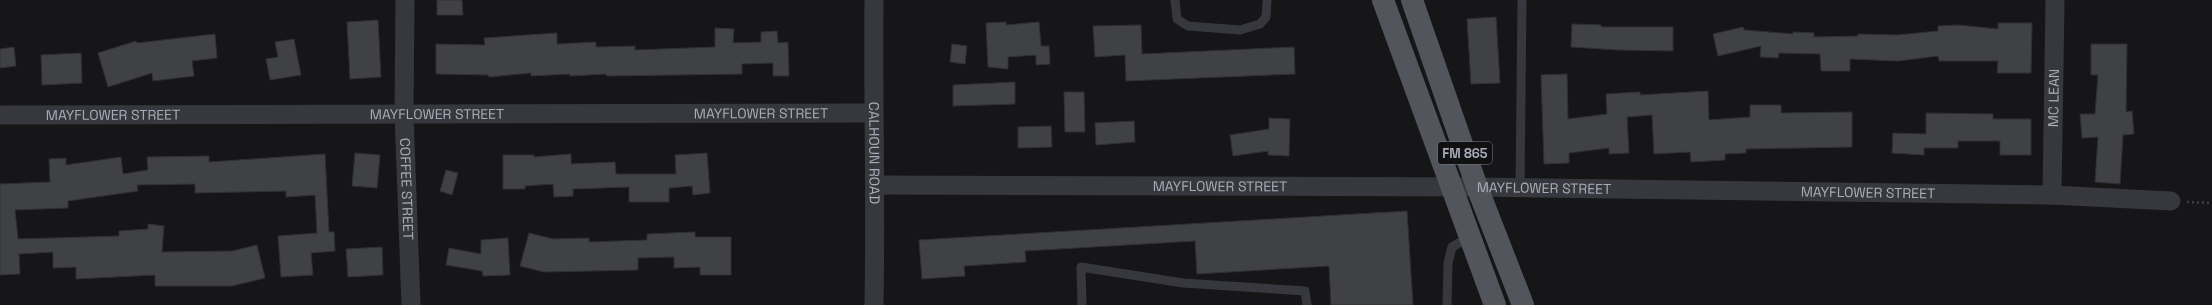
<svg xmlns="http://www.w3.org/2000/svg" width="2212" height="305" font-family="'Space Grotesk',sans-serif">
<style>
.building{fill:#404145;stroke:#303034}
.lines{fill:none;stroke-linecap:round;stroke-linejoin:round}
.path{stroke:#3d3f44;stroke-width:2.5;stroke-dasharray:2 3;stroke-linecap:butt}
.lane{stroke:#37383d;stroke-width:9}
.street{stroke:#37383d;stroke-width:19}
.primary{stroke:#53555c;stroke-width:22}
.labels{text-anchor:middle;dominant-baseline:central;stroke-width:3;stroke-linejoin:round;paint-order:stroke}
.shield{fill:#111113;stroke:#7b7e86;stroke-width:1}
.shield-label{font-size:13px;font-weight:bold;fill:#a8adb8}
.street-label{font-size:14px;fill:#a8adb8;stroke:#111113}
</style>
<rect width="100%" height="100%" fill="#161618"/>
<!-- building -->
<g class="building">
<path d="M437 0H462L463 15H437Z"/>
<path d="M1496 17 1500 83 1471 84 1467 19Z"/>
<path d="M378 20 381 77 350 79 347 22Z"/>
<path d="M1006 22V25L1039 22 1041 46H1049L1050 64 1036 65V55L1008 57V69L988 67 986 23Z"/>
<path d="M1998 23H2032L2031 73H1997L1998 61H1939L1938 56 1898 61 1850 59V71H1821L1820 54 1779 53 1778 58 1760 57 1761 46 1718 56 1713 34 1743 27 1744 30 1793 34V32L1814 33V37L1858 36V34L1897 35 1938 31V26L1958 25 1998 29Z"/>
<path d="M1572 24 1601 25V27H1673V51L1618 50 1571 47Z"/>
<path d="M1141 25 1142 54 1294 47 1295 74 1126 81 1125 55 1095 57 1093 26Z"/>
<path d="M715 28 734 29 733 43 761 42V32L777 31 778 43 788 42 789 76H773V63L742 64V74L607 76 606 74 570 76V74L531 76V73L489 77 488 75 436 74V44L485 45 484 38 557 33V44L596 42V47L635 46V50L715 47Z"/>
<path d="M215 34 217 58 192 61 194 76 153 81 152 73 108 87 98 53 136 41 137 43Z"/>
<path d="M294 39 301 75 270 80 266 59 278 57 275 42Z"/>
<path d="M952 44 967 46 965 64 950 62Z"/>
<path d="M2091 44H2127L2126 112 2132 111 2134 134 2123 135 2120 184 2095 182 2098 137 2082 138 2080 114H2095L2098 75H2091Z"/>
<path d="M14 47 16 66 0 68V49Z"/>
<path d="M81 53 82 83 42 85 41 55Z"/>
<path d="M1567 74 1568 119 1607 114 1606 94 1640 92V95L1708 91 1709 120 1750 117V105H1781V113L1852 112V147L1746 149V153L1725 154V160L1691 162 1690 152 1654 154 1652 115 1627 117 1629 153 1609 154V148L1569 153V163L1544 164 1541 75Z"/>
<path d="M1015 82V104L953 106V85Z"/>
<path d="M1064 92H1084L1085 132H1065Z"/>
<path d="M1926 113 1993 114V119H2031V155H2000V141H1958V148H1924V155L1892 153 1893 133 1926 134Z"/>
<path d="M1269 118 1290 119 1289 156 1268 155V151L1233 156 1230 135 1269 129Z"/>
<path d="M1134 121 1135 142 1096 145 1095 123Z"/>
<path d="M1051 126 1052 147 1018 148V127Z"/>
<path d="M355 153 380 155 377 188 352 186Z"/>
<path d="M707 153 710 193 693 195 692 186 669 188V202H629V187L573 189V196L554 197 553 184 525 186V189H503V155H534V157L571 154V164L615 162 616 174H676L675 155Z"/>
<path d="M325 154 329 232H334L335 251 311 253 313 275 281 277 278 236 317 233 315 195 286 197V191L195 193V184L137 185 138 191 68 201V208L15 210 18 239 119 236V231L148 229V224L164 226 162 252 232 251 257 245 265 278 232 286H155V275L76 279V267L53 268V252L19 254 20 274 0 275V184L50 182 49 159 66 158V165L121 157 123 174 148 170 147 157 209 156V162Z"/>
<path d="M446 170 458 173 452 195 440 191Z"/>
<path d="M1407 211 1413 305H1331L1329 266 1197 274 1195 241 1025 251 1026 262 964 266 965 276 922 279 919 240Z"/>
<path d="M695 232V237H731V275H700V267L674 268V257L638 258V270L544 272 520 266 529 233 553 239 589 238V242L647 240V234Z"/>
<path d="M508 238 510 275 483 276 482 271 446 265 449 248 481 254V240Z"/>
<path d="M382 247 383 275 348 277 346 249Z"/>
</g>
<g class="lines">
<!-- path -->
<path class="path" d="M2187 202 2212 203"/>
<!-- lane -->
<g class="lane">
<path d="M1175 0 1177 19 1188 26 1240 30 1260 24 1266 17 1267 0"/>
<path d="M1520 188 1522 0"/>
<path d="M1082 305 1081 267 1183 283 1305 291 1307 305"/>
<path d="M1447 305 1448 263 1452 247 1469 237"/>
</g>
<!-- street -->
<g class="street">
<path id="s1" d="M405 0 404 114 411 305"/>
<path id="s2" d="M874 0C873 102 876 203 874 305"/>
<path id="s3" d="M0 115 873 113"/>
<path id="s4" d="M876 185 1477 187 2052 195 2171 201"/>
<path id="s5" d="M2052 195 2055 0"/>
</g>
<!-- primary -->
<g class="primary">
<path d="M1383 0 1495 305"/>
<path d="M1412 0 1477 187 1523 305"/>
</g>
</g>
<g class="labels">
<!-- shield labels -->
<rect class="shield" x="1438" y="142" width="54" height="22" rx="3"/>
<g class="shield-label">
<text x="1465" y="153">FM 865</text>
</g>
<!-- street labels -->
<g class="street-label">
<text stroke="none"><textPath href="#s5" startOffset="97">MC LEAN</textPath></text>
<text stroke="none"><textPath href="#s3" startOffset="761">MAYFLOWER STREET</textPath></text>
<text stroke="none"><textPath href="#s3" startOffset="437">MAYFLOWER STREET</textPath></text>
<text stroke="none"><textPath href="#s3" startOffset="113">MAYFLOWER STREET</textPath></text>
<text stroke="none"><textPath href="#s2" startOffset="153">CALHOUN ROAD</textPath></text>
<text stroke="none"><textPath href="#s4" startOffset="344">MAYFLOWER STREET</textPath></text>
<text stroke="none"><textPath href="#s4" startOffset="668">MAYFLOWER STREET</textPath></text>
<text stroke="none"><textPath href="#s1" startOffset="189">COFFEE STREET</textPath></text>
<text stroke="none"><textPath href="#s4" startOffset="992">MAYFLOWER STREET</textPath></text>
</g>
</g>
</svg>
